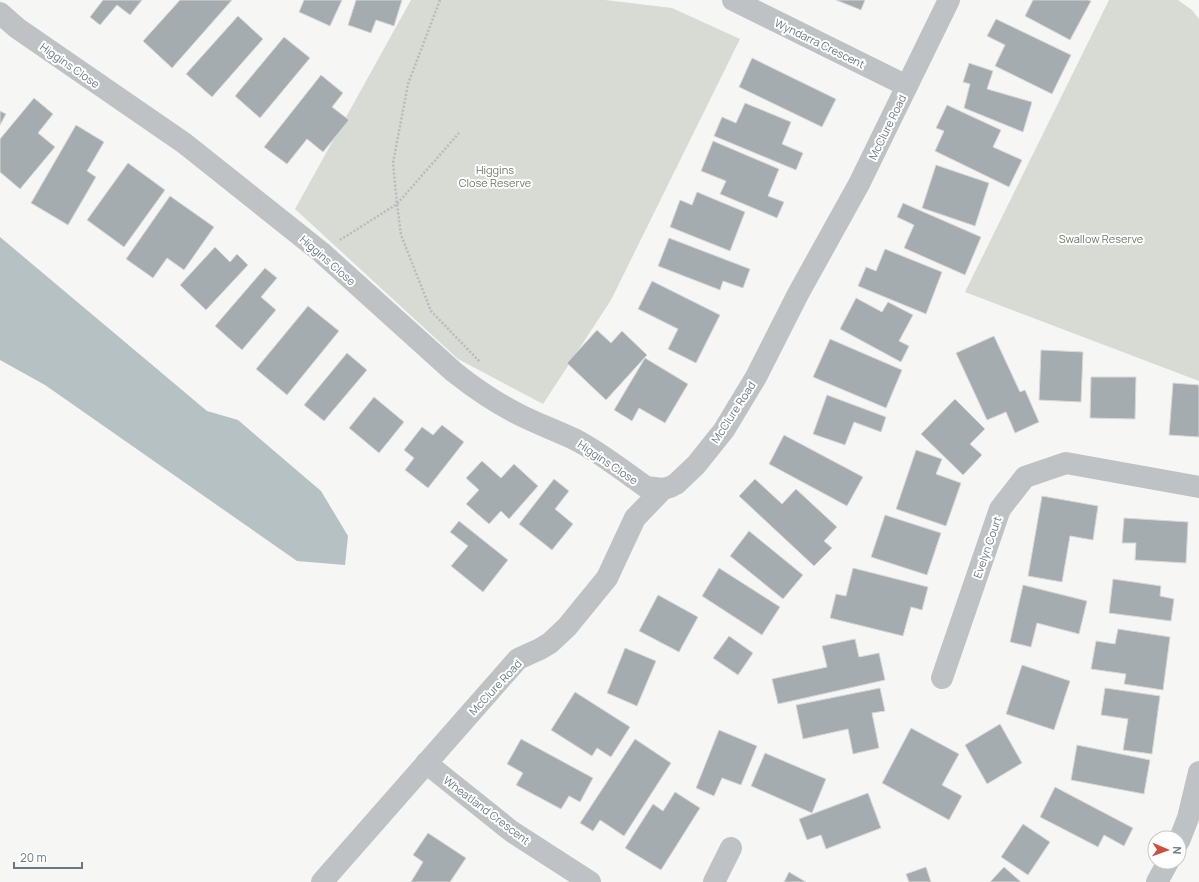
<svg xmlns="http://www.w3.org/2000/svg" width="1199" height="882" font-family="Manrope,sans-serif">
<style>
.green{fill:#d7dbd4}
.water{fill:#b5c1c3}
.building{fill:#a4acb0;stroke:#d8d8d6}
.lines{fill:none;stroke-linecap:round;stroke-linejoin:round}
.path{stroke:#b8bbbd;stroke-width:2.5;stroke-dasharray:2 2;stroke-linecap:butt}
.minor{stroke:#bec2c5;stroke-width:22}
.labels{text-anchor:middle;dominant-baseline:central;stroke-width:4;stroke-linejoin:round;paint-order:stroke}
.street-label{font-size:11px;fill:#6a7981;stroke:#fff}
.park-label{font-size:11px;fill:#6d7967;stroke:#fff}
</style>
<rect width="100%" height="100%" fill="#f6f6f4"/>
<!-- green -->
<g class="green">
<path d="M411 0H605L672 8 740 39 611 300 543 404 458 359 295 209Z"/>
<path d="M1109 0H1178L1192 10 1199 19V381L965 292Z"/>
</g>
<!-- water -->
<path class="water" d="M0 237 207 411 238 420 321 491 348 536 345 565 297 561 45 385 0 360Z"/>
<!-- building -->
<g class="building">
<path d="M103 0H142L130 15 117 5 100 25 90 17Z"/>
<path d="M180 0H232L172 68 143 41Z"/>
<path d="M304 0H342L330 26 299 12Z"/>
<path d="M356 0H402L394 26 376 20 371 33 348 25Z"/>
<path d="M836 0H865L861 10Z"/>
<path d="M1033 0H1088L1091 1 1070 40 1025 16Z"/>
<path d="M238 16 263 39 212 97 186 74Z"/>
<path d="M996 19 1071 55 1052 94 995 66 1005 45 987 36Z"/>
<path d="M284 37 310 58 260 118 235 96Z"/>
<path d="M752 58 836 99 822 127 739 87Z"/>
<path d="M969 63 993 71 987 89 1032 102 1023 132 964 108 970 84 963 82Z"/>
<path d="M321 75 343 93 332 107 349 120 323 152 307 139 287 164 264 147Z"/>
<path d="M34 98 53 114 38 133 55 147 20 189 0 172V139Z"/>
<path d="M745 103 791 122 782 144 803 153 796 170 714 136 722 117 736 123Z"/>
<path d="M947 105 1001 130 993 147 1022 160 1009 187 935 151 944 131 936 128Z"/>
<path d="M0 111 6 114 0 125Z"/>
<path d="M76 125 104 142 87 171 96 177 68 225 31 203Z"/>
<path d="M713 141 779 169 768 196 784 202 777 218 720 194 726 181 701 171Z"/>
<path d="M128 163 165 190 124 247 87 220Z"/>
<path d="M936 165 989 183 975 226 922 208Z"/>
<path d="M697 192 745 212 730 251 670 227 680 200 692 205Z"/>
<path d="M170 196 214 227 184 270 167 258 153 278 126 259Z"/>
<path d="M903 203 981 237 965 275 904 248 914 225 897 217Z"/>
<path d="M669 238 750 269 743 288 723 281 720 290 658 266Z"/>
<path d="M215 247 230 262 237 254 248 265 206 310 180 285Z"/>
<path d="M885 249 942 272 926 314 858 286 866 267 876 271Z"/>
<path d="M265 268 277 278 261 297 276 310 242 350 215 326Z"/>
<path d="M652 281 720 315 696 363 668 349 678 329 638 309Z"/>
<path d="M856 298 882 312 888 302 913 315 899 341 909 346 901 362 840 329Z"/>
<path d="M308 306 339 331 287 395 256 369Z"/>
<path d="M597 330 611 343 622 331 647 355 606 400 567 363Z"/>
<path d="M994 336 1020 392 1025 390 1039 422 1015 433 1006 412 987 420 956 353Z"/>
<path d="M830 339 902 370 886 408 813 377Z"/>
<path d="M1041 350 1083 352 1081 402 1039 400Z"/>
<path d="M347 353 367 370 324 421 304 405Z"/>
<path d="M645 358 688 384 665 423 639 408 632 421 614 410Z"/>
<path d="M1091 377H1136L1135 419 1090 418Z"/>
<path d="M1173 383 1199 385V437L1169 435Z"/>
<path d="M827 395 886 417 881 432 854 422 845 445 813 434Z"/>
<path d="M374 397 404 422 379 453 349 428Z"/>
<path d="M955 399 985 429 970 444 982 455 963 475 921 434Z"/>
<path d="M442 425 464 442 428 488 405 470 414 458 404 450 422 427 433 435Z"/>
<path d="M784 435 863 477 847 506 769 464Z"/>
<path d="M916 450 942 459 936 474 961 483 946 526 896 509Z"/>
<path d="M482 461 501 478 514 464 538 486 509 519 501 511 489 524 466 504 479 490 466 478Z"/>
<path d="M554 479 569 491 555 509 573 524 552 550 519 524Z"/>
<path d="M755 479 782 504 796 489 837 527 824 541 832 548 814 566 739 496Z"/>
<path d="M1042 496 1098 506 1093 540 1070 536 1062 582 1028 576Z"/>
<path d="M885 515 941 533 927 575 871 557Z"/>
<path d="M1124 518 1188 522 1186 563 1135 560 1136 543H1122Z"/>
<path d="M459 521 508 560 483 592 451 566 468 546 450 532Z"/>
<path d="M749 531 803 575 783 599 730 556Z"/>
<path d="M719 568 780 607 762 635 702 596Z"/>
<path d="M853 568 928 587 922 610 911 607 903 636 830 618 836 594 846 596Z"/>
<path d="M1113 579 1161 586 1160 596 1174 599 1171 621 1109 613Z"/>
<path d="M1023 585 1087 601 1079 634 1037 623 1031 647 1010 642Z"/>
<path d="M658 595 698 617 679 652 639 631Z"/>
<path d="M1118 629 1170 637 1163 690 1124 684 1126 674 1091 669 1096 641 1115 644Z"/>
<path d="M729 636 753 653 738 675 713 658Z"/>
<path d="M855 639 859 657 879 653 885 680 778 704 772 679 827 667 822 646Z"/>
<path d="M625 648 656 661 637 706 607 693Z"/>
<path d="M1022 665 1070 681 1054 730 1006 714Z"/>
<path d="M880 688 885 711 872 713 879 748 853 754 848 729 803 739 796 705Z"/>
<path d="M1105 688 1160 696 1152 754 1123 750 1128 719 1101 715Z"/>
<path d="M575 692 630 727 611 757 597 748 592 756 551 730Z"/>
<path d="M1000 724 1022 763 987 784 965 745Z"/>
<path d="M911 728 959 754 942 785 962 796 949 820 882 783Z"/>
<path d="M719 730 757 746 741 785 722 778 714 796 696 788Z"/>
<path d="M521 739 593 778 580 802 569 796 561 809 516 785 523 773 507 764Z"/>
<path d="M635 739 671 763 624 836 600 820 593 831 580 823Z"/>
<path d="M1077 745 1150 760 1144 794 1071 780Z"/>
<path d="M765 753 826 779 812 813 751 786Z"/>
<path d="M1055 787 1133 828 1124 846 1104 835 1098 847 1040 817Z"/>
<path d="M675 792 700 808 661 870 625 848 653 804 663 811Z"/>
<path d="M868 793 881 828 826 849 821 835 807 840 799 819Z"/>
<path d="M1023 824 1050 842 1028 875 1001 857Z"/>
<path d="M428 833 466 858 450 882H411L423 862 413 855Z"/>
<path d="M926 867 931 882H909L906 874Z"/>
<path d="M1004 867 1021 882H990Z"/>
<path d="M789 872 806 882H784Z"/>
</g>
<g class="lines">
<!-- path -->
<g class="path">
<path d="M440 0 408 84 393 163 397 204 401 235 431 311 480 362"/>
<path d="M340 240 397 204 459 133"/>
</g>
<!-- minor -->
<g class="minor">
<path d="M733 0 907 86"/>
<path d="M0 13 17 28 184 143 321 252 454 372C474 388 496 403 520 415 538 424 557 431 576 440 601 453 623 471 646 487L663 489 670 487 676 484 696 465 724 430 756 377 798 294 859 184 949 0"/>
<path d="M942 678 1000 509 1025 477 1066 463 1199 487"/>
<path d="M426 763 511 831 590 882"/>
<path d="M1179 841 1188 818 1199 772"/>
<path d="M322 882 518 659 540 649 550 643 567 627 607 578 635 518 663 489"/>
<path d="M714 882 731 848"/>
<path d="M1157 882 1168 862"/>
</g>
</g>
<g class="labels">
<!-- street labels -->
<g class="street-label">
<text transform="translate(820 43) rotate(26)">Wyndarra Crescent</text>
<text transform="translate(70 65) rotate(35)">Higgins Close</text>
<text transform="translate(887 127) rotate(-64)">McClure Road</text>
<text transform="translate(328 260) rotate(41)">Higgins Close</text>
<text transform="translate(733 412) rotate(-57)">McClure Road</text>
<text transform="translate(608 462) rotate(34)">Higgins Close</text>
<text transform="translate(987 547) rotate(-71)">Evelyn Court</text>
<text transform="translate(495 687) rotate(-47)">McClure Road</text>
<text transform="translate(487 810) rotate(37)">Wheatland Crescent</text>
</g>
<!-- park labels -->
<g class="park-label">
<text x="495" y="169">Higgins<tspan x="495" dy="13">Close Reserve</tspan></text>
<text x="1101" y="238">Swallow Reserve</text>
</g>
</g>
<!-- north arrow -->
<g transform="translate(1167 850) rotate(92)"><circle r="19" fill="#ffffff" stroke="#c3c9cd"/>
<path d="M0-3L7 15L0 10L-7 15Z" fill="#cc503f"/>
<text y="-6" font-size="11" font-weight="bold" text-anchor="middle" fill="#6a7981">N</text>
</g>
<!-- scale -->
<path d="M14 862v6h68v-6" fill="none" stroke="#6a7981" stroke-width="2"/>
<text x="20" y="862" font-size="12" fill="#6a7981" stroke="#ffffff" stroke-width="3" paint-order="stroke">20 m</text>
</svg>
